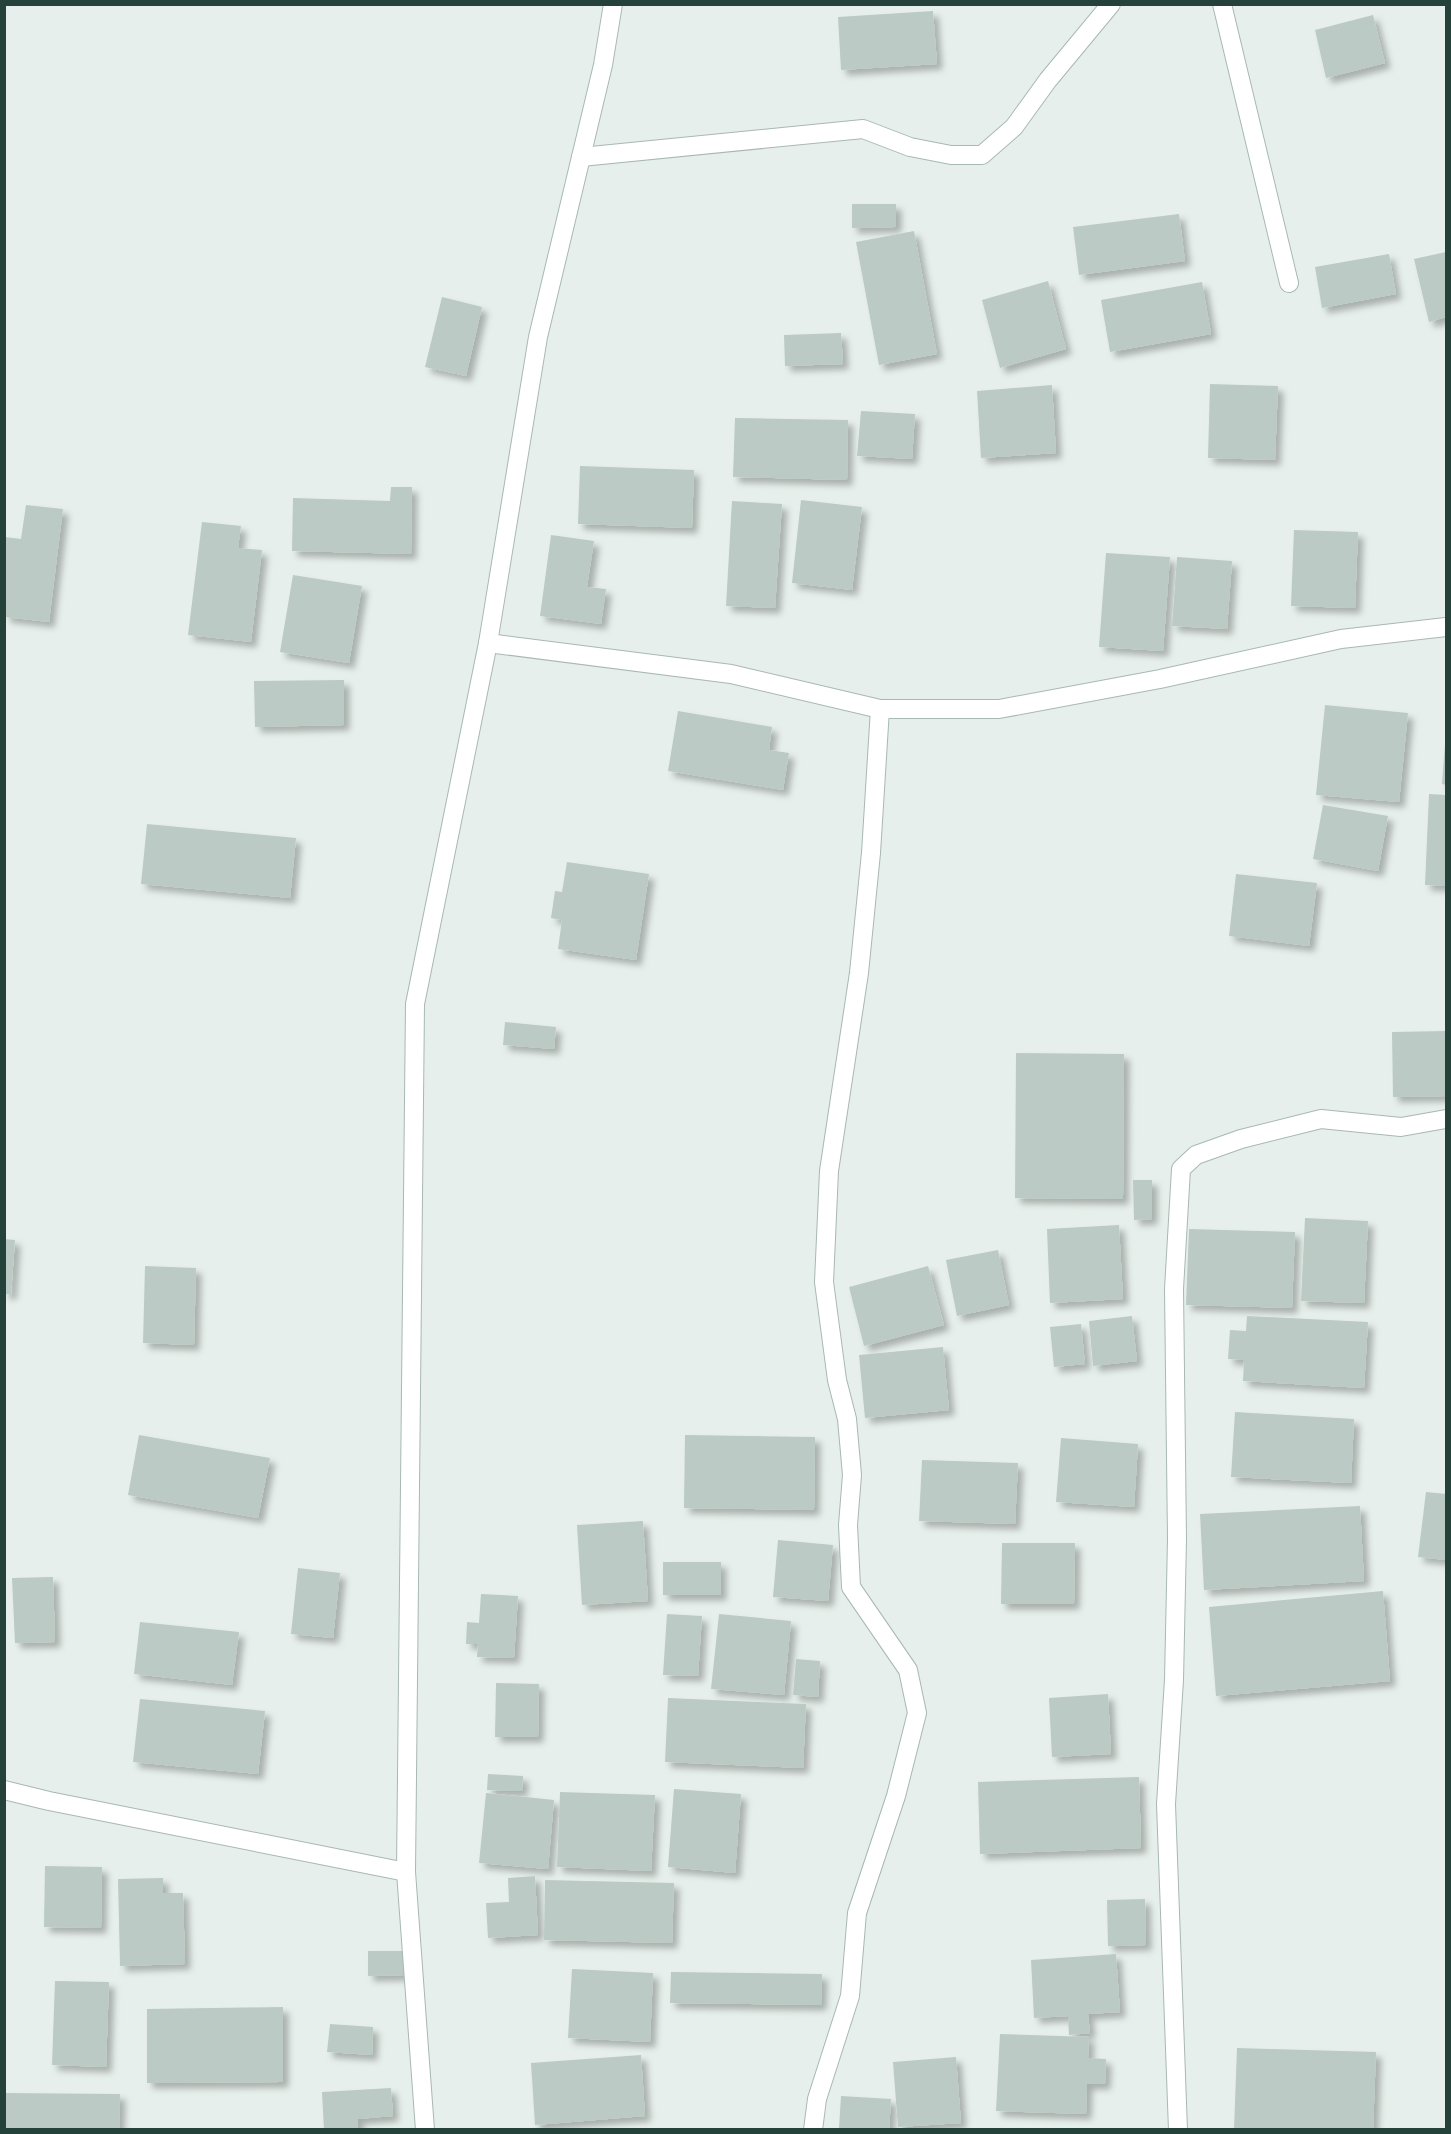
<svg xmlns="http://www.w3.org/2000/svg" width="1451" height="2134" font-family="'Public Sans',sans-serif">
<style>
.building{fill:#bbcac4;filter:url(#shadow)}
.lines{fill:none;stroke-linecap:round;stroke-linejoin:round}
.minor-casing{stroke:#a8b8b2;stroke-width:20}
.tertiary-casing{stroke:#a8b8b2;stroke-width:20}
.minor{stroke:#fff;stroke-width:18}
.tertiary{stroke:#fff;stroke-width:18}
</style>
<defs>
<filter id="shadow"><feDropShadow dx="5.5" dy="5.5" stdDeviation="3" flood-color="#0004"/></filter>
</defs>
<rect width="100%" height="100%" fill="#e6efeb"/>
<!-- building -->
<g class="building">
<path d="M933 11 937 64 841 70 838 17Z"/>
<path d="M1373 15 1385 63 1326 78 1315 30Z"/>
<path d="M852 204H896V227L852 228Z"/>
<path d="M1179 214 1185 261 1079 275 1073 227Z"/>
<path d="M914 231 937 354 879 365 856 242Z"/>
<path d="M1446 252V317L1429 322 1414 259Z"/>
<path d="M1389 254 1396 294 1322 308 1315 267Z"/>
<path d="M1048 281 1066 349 1000 368 982 300Z"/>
<path d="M1202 282 1211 334 1110 352 1101 300Z"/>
<path d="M442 297 482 307 466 376 425 367Z"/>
<path d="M841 333 843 364 785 366 784 335Z"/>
<path d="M1210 384 1278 386 1275 460 1208 458Z"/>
<path d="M1052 385 1056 453 981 458 977 391Z"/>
<path d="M861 411 915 414 912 459 857 456Z"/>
<path d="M735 418 848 420 847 480 733 477Z"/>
<path d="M580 466 694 470 692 528 578 524Z"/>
<path d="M391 487H412L411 554 292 551 293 498 390 501Z"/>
<path d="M801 500 862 507 852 590 792 583Z"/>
<path d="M732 501 782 504 775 608 726 606Z"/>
<path d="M26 505 63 509 49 622 5 617V537L21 539Z"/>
<path d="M202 522 241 526 238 548 262 550 251 642 188 635Z"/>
<path d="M1294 530 1358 532 1355 608 1291 606Z"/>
<path d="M551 535 594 541 587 587 606 589 601 624 540 616Z"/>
<path d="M1106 553 1170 557 1163 651 1099 647Z"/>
<path d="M1177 557 1232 561 1227 629 1172 626Z"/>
<path d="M293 575 362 586 349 663 280 652Z"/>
<path d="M344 680V725L255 727 254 681Z"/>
<path d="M1325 705 1408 713 1399 802 1316 795Z"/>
<path d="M678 711 772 727 769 750 789 753 783 790 668 771Z"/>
<path d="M1445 744H1446V785L1442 784Z"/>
<path d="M1429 794 1446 795V886L1425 885Z"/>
<path d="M1323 805 1388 816 1378 871 1313 859Z"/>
<path d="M147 824 296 838 290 898 141 884Z"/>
<path d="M567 862 649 874 636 960 558 949 562 920 551 918 555 891 562 892Z"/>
<path d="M1236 874 1317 883 1309 946 1229 936Z"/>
<path d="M505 1022 556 1027 554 1049 503 1045Z"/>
<path d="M1446 1031V1096L1393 1097 1392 1032Z"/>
<path d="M1016 1053 1124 1054 1123 1199 1015 1198Z"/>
<path d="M1133 1180H1152V1219L1134 1220Z"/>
<path d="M1305 1218 1368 1221 1364 1303 1301 1301Z"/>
<path d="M1119 1225 1123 1299 1050 1303 1047 1229Z"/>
<path d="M1189 1229 1295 1232 1292 1308 1186 1305Z"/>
<path d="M4 1239 15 1240 11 1294H4Z"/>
<path d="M998 1250 1009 1305 957 1316 946 1260Z"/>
<path d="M145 1266 196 1268 194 1345 143 1343Z"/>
<path d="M928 1266 944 1325 864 1346 849 1287Z"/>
<path d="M1132 1316 1137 1361 1093 1366 1089 1321Z"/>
<path d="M1247 1316 1368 1322 1364 1388 1243 1381 1244 1360 1228 1359 1230 1330 1246 1331Z"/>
<path d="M1081 1324 1085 1364 1054 1367 1050 1327Z"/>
<path d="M943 1347 949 1410 865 1418 859 1355Z"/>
<path d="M1235 1412 1354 1419 1351 1483 1231 1477Z"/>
<path d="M139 1435 270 1458 258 1518 128 1495Z"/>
<path d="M685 1435 815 1437 814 1510 684 1508Z"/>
<path d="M1061 1438 1138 1444 1134 1507 1056 1502Z"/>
<path d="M922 1460 1018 1463 1015 1524 919 1521Z"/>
<path d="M1426 1492 1446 1494V1560L1418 1557Z"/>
<path d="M1360 1506 1364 1581 1204 1590 1200 1514Z"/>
<path d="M643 1521 648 1601 582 1605 577 1525Z"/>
<path d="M778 1540 833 1545 828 1601 773 1597Z"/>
<path d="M1002 1543H1075L1074 1604H1001Z"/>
<rect x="663" y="1562" width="58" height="33"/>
<path d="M298 1568 340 1573 333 1638 291 1634Z"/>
<path d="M53 1577 55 1642 15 1643 12 1578Z"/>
<path d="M1383 1591 1390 1681 1216 1696 1209 1607Z"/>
<path d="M481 1594 518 1596 514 1658 477 1657 478 1644H466L467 1622 479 1623Z"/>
<path d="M667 1614 702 1616 698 1676 663 1675Z"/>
<path d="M719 1614 791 1621 784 1695 711 1689Z"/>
<path d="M140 1622 239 1632 232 1685 134 1674Z"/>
<path d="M796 1659 820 1661 818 1697 793 1695Z"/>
<path d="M496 1683 539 1684 538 1737H495Z"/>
<path d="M1108 1694 1111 1754 1052 1757 1049 1698Z"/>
<path d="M668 1698 806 1704 803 1768 665 1762Z"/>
<path d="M140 1699 265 1711 258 1774 133 1762Z"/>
<path d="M488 1774 523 1776 522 1791 487 1790Z"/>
<path d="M1139 1777 1141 1848 980 1854 978 1782Z"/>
<path d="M674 1789 741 1794 735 1873 668 1867Z"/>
<path d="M560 1792 655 1795 651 1871 557 1867Z"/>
<path d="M486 1793 554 1800 548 1869 479 1863Z"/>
<path d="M45 1866 102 1867 101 1928 44 1927Z"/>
<path d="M535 1876 538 1935 488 1938 486 1903 509 1902 508 1878Z"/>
<path d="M163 1878V1893H183L185 1964 120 1966 118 1879Z"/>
<path d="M545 1880 674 1883 672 1943 544 1940Z"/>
<path d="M1145 1899 1146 1945 1108 1946 1107 1900Z"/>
<path d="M368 1951H407V1975L368 1976Z"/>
<path d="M1116 1954 1120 2012 1088 2014 1090 2033 1069 2035 1068 2016 1034 2018 1031 1960Z"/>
<path d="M572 1969 653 1973 650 2042 568 2038Z"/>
<path d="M671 1972 822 1974 821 2005 670 2003Z"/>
<path d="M55 1981 109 1982 106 2067 52 2065Z"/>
<path d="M283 2007V2082L147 2083V2009Z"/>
<path d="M330 2024 373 2027 372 2055 327 2052Z"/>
<path d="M1000 2034 1089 2037 1088 2058 1106 2059 1105 2084H1087L1086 2114 996 2111Z"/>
<path d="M1237 2048 1376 2052 1373 2130H1234Z"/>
<path d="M641 2055 645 2116 535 2125 531 2063Z"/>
<path d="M956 2057 961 2123 898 2127 893 2062Z"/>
<path d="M391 2088 393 2116 358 2119V2130H324L322 2092Z"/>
<path d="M4 2093 120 2094 119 2130H4Z"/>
<path d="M841 2096 891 2099 889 2130 839 2128Z"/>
</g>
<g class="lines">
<defs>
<g id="minor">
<path d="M1222 4 1289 283"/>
<path d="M581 157 863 129 910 147 951 155H982L1014 127 1048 80 1111 4"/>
<path d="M488 643 731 674 880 709H999L1160 679 1341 639 1446 627"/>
<path d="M4 1790 49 1801 406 1872"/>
<path d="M813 2130 817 2099 850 1996 857 1913 896 1796 917 1713 908 1670 851 1587 848 1525 852 1475 847 1419 837 1380 824 1282 829 1171 859 973 871 853 880 709"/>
<path d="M1178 2130 1166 1804 1174 1680 1177 1539 1174 1289 1181 1169 1196 1155 1241 1139 1321 1119 1401 1127 1446 1119"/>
</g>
<path id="tertiary" d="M425 2130 406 1872 415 1004 488 643 538 337 603 65 613 4"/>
</defs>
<!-- minor casing -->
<use href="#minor" class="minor-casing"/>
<!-- tertiary casing -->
<use href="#tertiary" class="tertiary-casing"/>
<!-- minor -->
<use href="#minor" class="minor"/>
<!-- tertiary -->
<use href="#tertiary" class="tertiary"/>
</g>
<!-- border -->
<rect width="1451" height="2134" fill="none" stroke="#24423a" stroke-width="12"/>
</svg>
